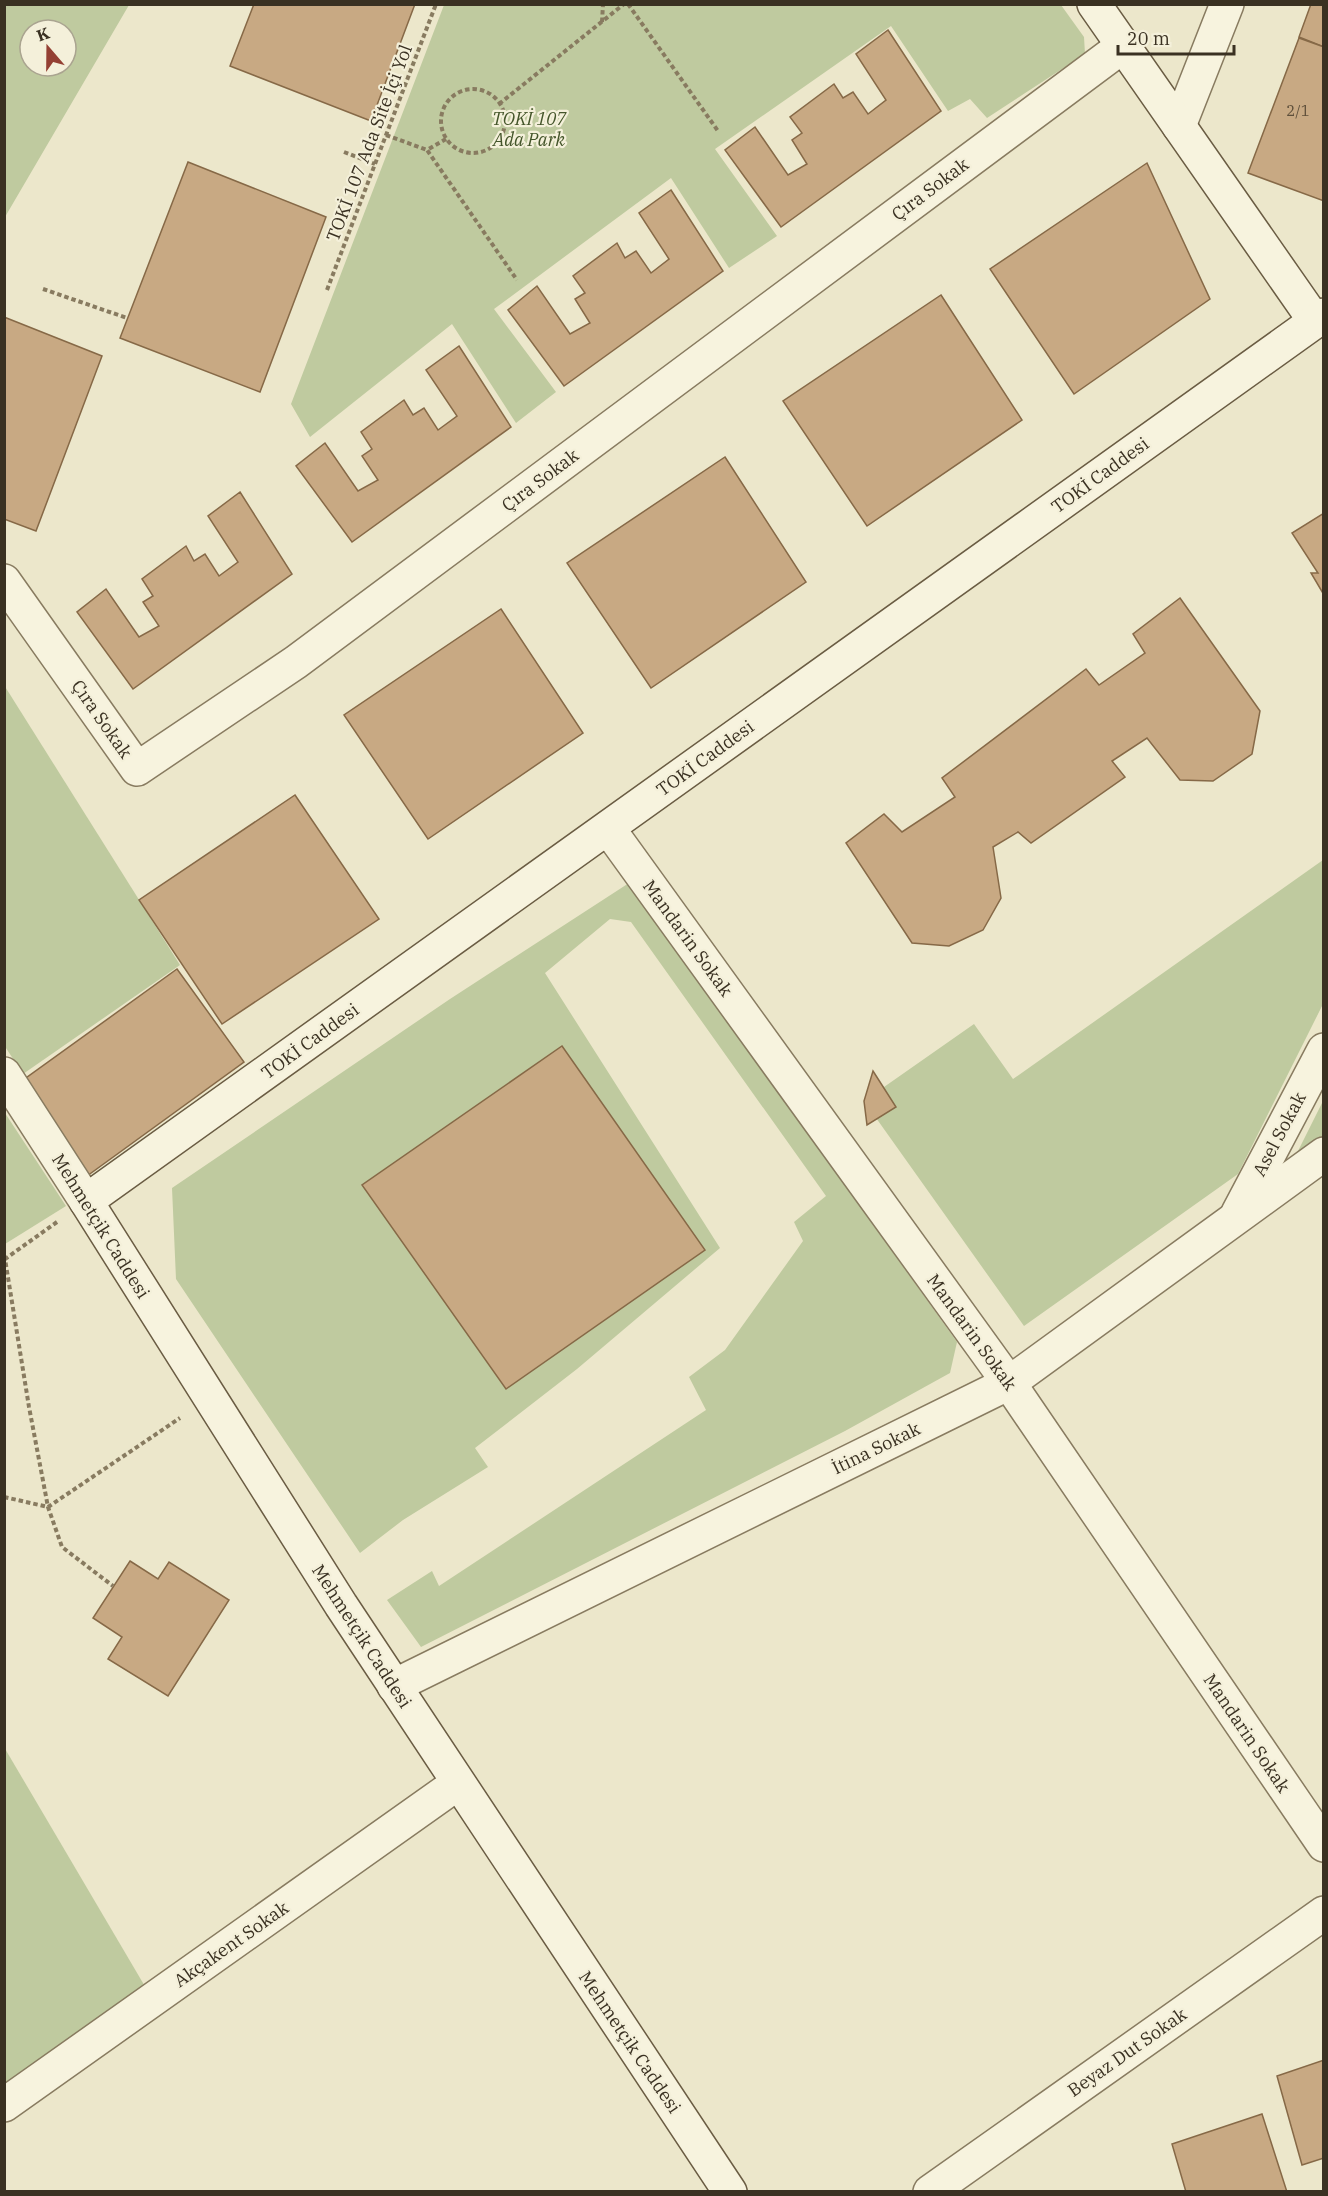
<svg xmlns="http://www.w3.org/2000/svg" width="1328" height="2196" font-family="'IBM Plex Serif',serif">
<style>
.green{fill:#bfca9f;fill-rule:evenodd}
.building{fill:#c8a983;stroke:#866947;stroke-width:1.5}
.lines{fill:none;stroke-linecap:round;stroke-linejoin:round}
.street-casing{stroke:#887b60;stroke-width:36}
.secondary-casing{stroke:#6a5c43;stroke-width:36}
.path{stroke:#887b60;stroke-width:4;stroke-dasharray:4.5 3;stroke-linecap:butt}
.street{stroke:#f7f3de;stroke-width:33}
.secondary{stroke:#f7f3de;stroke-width:33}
.labels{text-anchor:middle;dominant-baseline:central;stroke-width:4.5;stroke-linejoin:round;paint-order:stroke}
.number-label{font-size:15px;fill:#5e4f3a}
.park-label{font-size:18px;font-style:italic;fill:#44552a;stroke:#f4f0da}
.street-label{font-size:18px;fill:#3a3122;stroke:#f4f0da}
</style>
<rect width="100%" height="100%" fill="#ece7cb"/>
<!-- green -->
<g class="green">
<path d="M4 5H129L5 217H4ZM30 30H66V66H30Z"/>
<path d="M444 5H1061L1084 37 1085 54 987 118 970 99 948 111 891 26 715 149 777 236 729 268 671 178 494 309 556 392 516 423 452 324 310 437 291 404Z"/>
<path d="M4 685 180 965 23 1074 4 1045Z"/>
<path d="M1323 860V1004L1238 1174 1024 1326 864 1101 974 1024 1013 1079Z"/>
<path d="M629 883 957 1342 950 1373 845 1431 421 1647 387 1600 432 1571 439 1586 706 1410 689 1377 725 1350 803 1241 794 1222 826 1196 631 922 610 919 545 973 720 1248 577 1369 475 1448 488 1467 403 1520 360 1553 176 1279 172 1188 450 999Z"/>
<path d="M1323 1101V1140L1292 1163Z"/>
<path d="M5 1113 66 1206 5 1244H4Z"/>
<path d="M4 1747 153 2000 4 2105Z"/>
</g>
<!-- building -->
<g class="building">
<path d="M254 4H415L371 121 230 66Z"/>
<path d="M1311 4H1324V47L1299 37Z"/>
<path d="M888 30 941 111 781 227 725 150 755 127 788 175 807 164 792 140 802 133 790 117 834 84 843 98 853 92 868 114 886 100 856 54Z"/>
<path d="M1299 38 1324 47V201L1248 173Z"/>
<path d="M188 162 326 217 260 392 120 338Z"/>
<path d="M1147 163 1210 299 1074 394 990 269Z"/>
<path d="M671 190 723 271 564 386 508 310 537 286 570 334 590 323 575 299 585 293 573 276 617 243 625 258 636 251 651 273 669 259 639 213Z"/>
<path d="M941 295 1022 420 867 526 783 401Z"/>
<path d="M4 317 102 356 36 531 4 519Z"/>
<path d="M459 346 511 427 352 542 296 466 325 443 358 491 378 480 362 456 372 449 361 432 404 400 413 415 424 408 438 430 457 416 426 370Z"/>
<path d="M725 457 806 582 651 688 567 563Z"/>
<path d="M240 492 292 574 133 689 77 612 106 589 139 637 159 626 143 602 153 596 142 579 186 546 194 561 205 554 219 576 238 562 208 516Z"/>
<path d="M1324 513V595L1311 573H1318L1292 533Z"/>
<path d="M1180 598 1260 711 1252 754 1213 781 1180 780 1147 738 1112 761 1125 777 1031 843 1018 832 993 847 1001 898 983 930 949 946 912 943 846 843 884 814 902 832 955 797 942 778 1086 669 1099 685 1145 653 1133 634Z"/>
<path d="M501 609 583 733 428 839 344 715Z"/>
<path d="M295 795 379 919 222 1024 139 900Z"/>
<path d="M177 969 244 1062 87 1176 19 1083Z"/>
<path d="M562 1046 705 1250 506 1389 362 1185Z"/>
<path d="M873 1071 896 1107 867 1125 864 1101Z"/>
<path d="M130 1561 158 1579 169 1562 229 1600 168 1696 108 1659 122 1637 93 1618Z"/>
<path d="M1324 2060V2158L1302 2165 1277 2076Z"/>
<path d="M1262 2114 1287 2192H1186L1172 2144Z"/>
</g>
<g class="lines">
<defs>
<g id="street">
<path d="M1179 126 1227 4"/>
<path d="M4 581 137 769 296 662 1123 46"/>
<path d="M608 828 1009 1383 1324 1845"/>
<path d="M4 1074 86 1201"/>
<path d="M1238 1213 1324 1050"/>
<path d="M394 1686 1009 1383 1324 1154"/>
<path d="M4 2105 458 1783"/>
<path d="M930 2192 1324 1913"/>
</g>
<g id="secondary">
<path d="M1094 4 1315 321"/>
<path d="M730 2192 341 1605 86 1201 1324 315"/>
</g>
</defs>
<!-- street casing -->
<use href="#street" class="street-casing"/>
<!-- secondary casing -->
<use href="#secondary" class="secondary-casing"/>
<!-- path -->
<g class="path">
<path d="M628 4 718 131"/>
<path d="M602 22 603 4"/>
<circle cx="473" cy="121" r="32"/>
<path d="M499 104 624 4"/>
<path d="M386 135 427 150"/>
<path d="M446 139 427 150 517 280"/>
<path d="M344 152 375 164"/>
<path d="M43 289 127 318"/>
<path d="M327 290 436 4"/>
<path d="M57 1222 5 1259 29 1407 48 1507 62 1547 113 1586"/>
<path d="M4 1497 48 1507 180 1418"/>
</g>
<!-- street -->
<use href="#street" class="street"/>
<!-- secondary -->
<use href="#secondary" class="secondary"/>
</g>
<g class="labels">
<!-- number labels -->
<g class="number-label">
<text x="1298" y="110">2/1</text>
</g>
<!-- park labels -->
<g class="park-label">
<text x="529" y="118">TOKİ 107<tspan x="529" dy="21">Ada Park</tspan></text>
</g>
<!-- street labels -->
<g class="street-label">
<text transform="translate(369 143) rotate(-69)">TOKİ 107 Ada Site İçi Yol</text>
<text transform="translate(930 189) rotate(-37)">Çıra Sokak</text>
<text transform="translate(1100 475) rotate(-36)">TOKİ Caddesi</text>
<text transform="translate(540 480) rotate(-37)">Çıra Sokak</text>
<text transform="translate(102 719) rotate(55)">Çıra Sokak</text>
<text transform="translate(705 758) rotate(-36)">TOKİ Caddesi</text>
<text transform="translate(688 938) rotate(54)">Mandarin Sokak</text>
<text transform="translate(310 1041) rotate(-36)">TOKİ Caddesi</text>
<text transform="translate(1279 1134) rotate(-62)">Asel Sokak</text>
<text transform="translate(101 1226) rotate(58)">Mehmetçik Caddesi</text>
<text transform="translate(972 1332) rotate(54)">Mandarin Sokak</text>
<text transform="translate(876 1448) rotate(-26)">İtina Sokak</text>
<text transform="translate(362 1636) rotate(57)">Mehmetçik Caddesi</text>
<text transform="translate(1247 1733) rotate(56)">Mandarin Sokak</text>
<text transform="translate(231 1944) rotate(-35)">Akçakent Sokak</text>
<text transform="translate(630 2042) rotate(56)">Mehmetçik Caddesi</text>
<text transform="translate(1127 2052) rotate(-35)">Beyaz Dut Sokak</text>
</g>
</g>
<!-- border -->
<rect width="1328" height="2196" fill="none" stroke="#3a3122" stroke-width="12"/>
<!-- north arrow -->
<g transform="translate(48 48) rotate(340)"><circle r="28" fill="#f4f0da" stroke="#aaa490" stroke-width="1.5"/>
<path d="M0-4.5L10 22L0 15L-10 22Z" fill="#944033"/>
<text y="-9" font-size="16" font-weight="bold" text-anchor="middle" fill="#3a3122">K</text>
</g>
<!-- scale -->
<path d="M1118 45v9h116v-9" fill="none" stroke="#3a3122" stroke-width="3"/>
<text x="1127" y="45" font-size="18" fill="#3a3122" stroke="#f4f0da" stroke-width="4.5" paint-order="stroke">20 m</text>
</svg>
